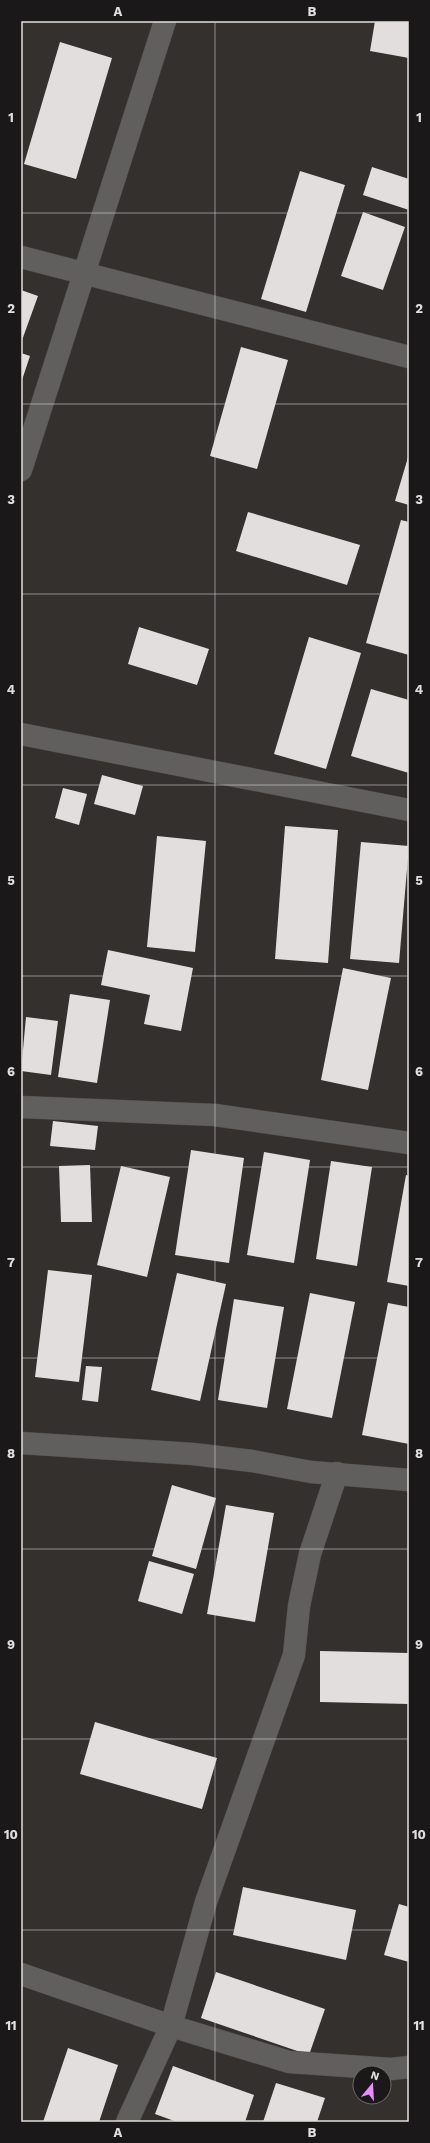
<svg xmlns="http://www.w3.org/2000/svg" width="430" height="2143" font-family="'Work Sans',sans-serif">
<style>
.building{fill:#e2dedd}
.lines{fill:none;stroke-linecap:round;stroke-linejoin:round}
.minor-casing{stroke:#4e4c4a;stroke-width:23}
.minor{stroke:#615f5d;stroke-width:22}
.grid{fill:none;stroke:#e1dfde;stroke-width:1;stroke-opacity:0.55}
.neatline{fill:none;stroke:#e1dfde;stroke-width:1.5}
.grid-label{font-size:13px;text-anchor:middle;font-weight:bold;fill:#e1dfde}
</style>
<rect width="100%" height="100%" fill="#33302e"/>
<!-- building -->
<g class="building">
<path d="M375 21H409V58L370 51Z"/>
<path d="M60 42 112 58 76 179 24 164Z"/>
<path d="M372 167 409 179V210L363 195Z"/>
<path d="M300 171 345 185 306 312 261 299Z"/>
<path d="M363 212 405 227 383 290 341 276Z"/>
<path d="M21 290 38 296 21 343Z"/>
<path d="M241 347 288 360 257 469 210 456Z"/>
<path d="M21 353 30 356 21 383Z"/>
<path d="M409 454V505L395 501Z"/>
<path d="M248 512 360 545 347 585 236 551Z"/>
<path d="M401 520 409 522V655L366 643Z"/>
<path d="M139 627 209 649 197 685 128 664Z"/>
<path d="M309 637 361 653 326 769 274 754Z"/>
<path d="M371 689 409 700V773L351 756Z"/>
<path d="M102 775 143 786 135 815 94 804Z"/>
<path d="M63 788 87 794 79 825 55 818Z"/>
<path d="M285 826 338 830 328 963 275 959Z"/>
<path d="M157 836 206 841 195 952 147 947Z"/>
<path d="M361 842 409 846 399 963 350 959Z"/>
<path d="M108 950 193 968 181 1031 144 1024 150 995 101 985Z"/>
<path d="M343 968 391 978 368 1090 321 1080Z"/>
<path d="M70 994 110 1000 97 1083 58 1077Z"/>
<path d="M26 1017 58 1021 51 1075 21 1071Z"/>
<path d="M53 1121 98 1126 95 1150 50 1146Z"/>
<path d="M191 1150 244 1158 229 1263 175 1255Z"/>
<path d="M264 1152 310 1160 294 1263 247 1255Z"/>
<path d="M331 1161 372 1167 357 1266 316 1259Z"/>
<path d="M90 1165 92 1222H61L59 1166Z"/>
<path d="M121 1166 170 1177 147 1277 97 1265Z"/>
<path d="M406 1175 409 1176V1286L387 1282Z"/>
<path d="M48 1270 92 1275 79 1382 35 1377Z"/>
<path d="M177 1273 226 1284 200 1401 151 1390Z"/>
<path d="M310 1293 355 1302 332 1418 287 1409Z"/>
<path d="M234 1299 284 1307 267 1408 218 1400Z"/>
<path d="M388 1303 409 1307V1444L362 1435Z"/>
<path d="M86 1366 102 1367 98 1402 82 1400Z"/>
<path d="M172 1485 216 1498 196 1569 152 1556Z"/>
<path d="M226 1505 274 1513 255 1622 207 1614Z"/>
<path d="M149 1561 194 1574 182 1614 138 1601Z"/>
<path d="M320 1651 409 1653V1704L320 1702Z"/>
<path d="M95 1722 217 1758 202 1809 80 1774Z"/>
<path d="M243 1887 356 1910 346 1960 233 1935Z"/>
<path d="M399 1904 409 1907V1962L384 1955Z"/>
<path d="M216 1972 325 2009 309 2055 201 2018Z"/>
<path d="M68 2048 118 2065 99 2122H43Z"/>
<path d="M173 2066 254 2095 245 2122H177L155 2114Z"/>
<path d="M276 2083 325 2098 317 2122H263Z"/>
</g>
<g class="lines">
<defs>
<g id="minor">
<path d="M21 257 409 357"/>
<path d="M21 470 165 21"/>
<path d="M21 734 409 810"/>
<path d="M21 1107 215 1115 409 1143"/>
<path d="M21 1443 193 1454 252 1461 311 1472 409 1480"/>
<path d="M21 1974 171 2026 289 2062 391 2069 409 2067"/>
<path d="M127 2122 171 2026 206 1902 294 1655 299 1606 310 1554 337 1473"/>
</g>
</defs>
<!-- minor casing -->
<use href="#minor" class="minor-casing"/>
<!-- minor -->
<use href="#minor" class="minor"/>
</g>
<!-- grid -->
<path class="grid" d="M215 21V2122M21 213H409M21 404H409M21 594H409M21 785H409M21 976H409M21 1167H409M21 1358H409M21 1549H409M21 1739H409M21 1930H409"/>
<!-- border -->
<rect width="430" height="2143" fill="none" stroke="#1a1818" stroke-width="44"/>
<!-- north arrow -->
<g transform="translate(372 2085) rotate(18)"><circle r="19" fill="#1a1818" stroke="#6a6867"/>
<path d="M0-3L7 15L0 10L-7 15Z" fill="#e98dfe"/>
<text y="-6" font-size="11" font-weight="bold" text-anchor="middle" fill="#e1dfde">N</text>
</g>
<rect x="22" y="22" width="386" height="2099" class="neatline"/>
<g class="grid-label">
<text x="118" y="16">A</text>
<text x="312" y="16">B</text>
<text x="11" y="122">1</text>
<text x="419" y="122">1</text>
<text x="11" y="313">2</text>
<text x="419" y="313">2</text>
<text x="11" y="504">3</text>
<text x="419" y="504">3</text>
<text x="11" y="694">4</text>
<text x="419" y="694">4</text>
<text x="11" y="885">5</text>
<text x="419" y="885">5</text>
<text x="11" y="1076">6</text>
<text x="419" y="1076">6</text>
<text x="11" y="1267">7</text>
<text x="419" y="1267">7</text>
<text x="11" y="1458">8</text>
<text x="419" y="1458">8</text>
<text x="11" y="1649">9</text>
<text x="419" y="1649">9</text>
<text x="11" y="1839">10</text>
<text x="419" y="1839">10</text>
<text x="11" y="2030">11</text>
<text x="419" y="2030">11</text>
<text x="118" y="2137">A</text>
<text x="312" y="2137">B</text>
</g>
</svg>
